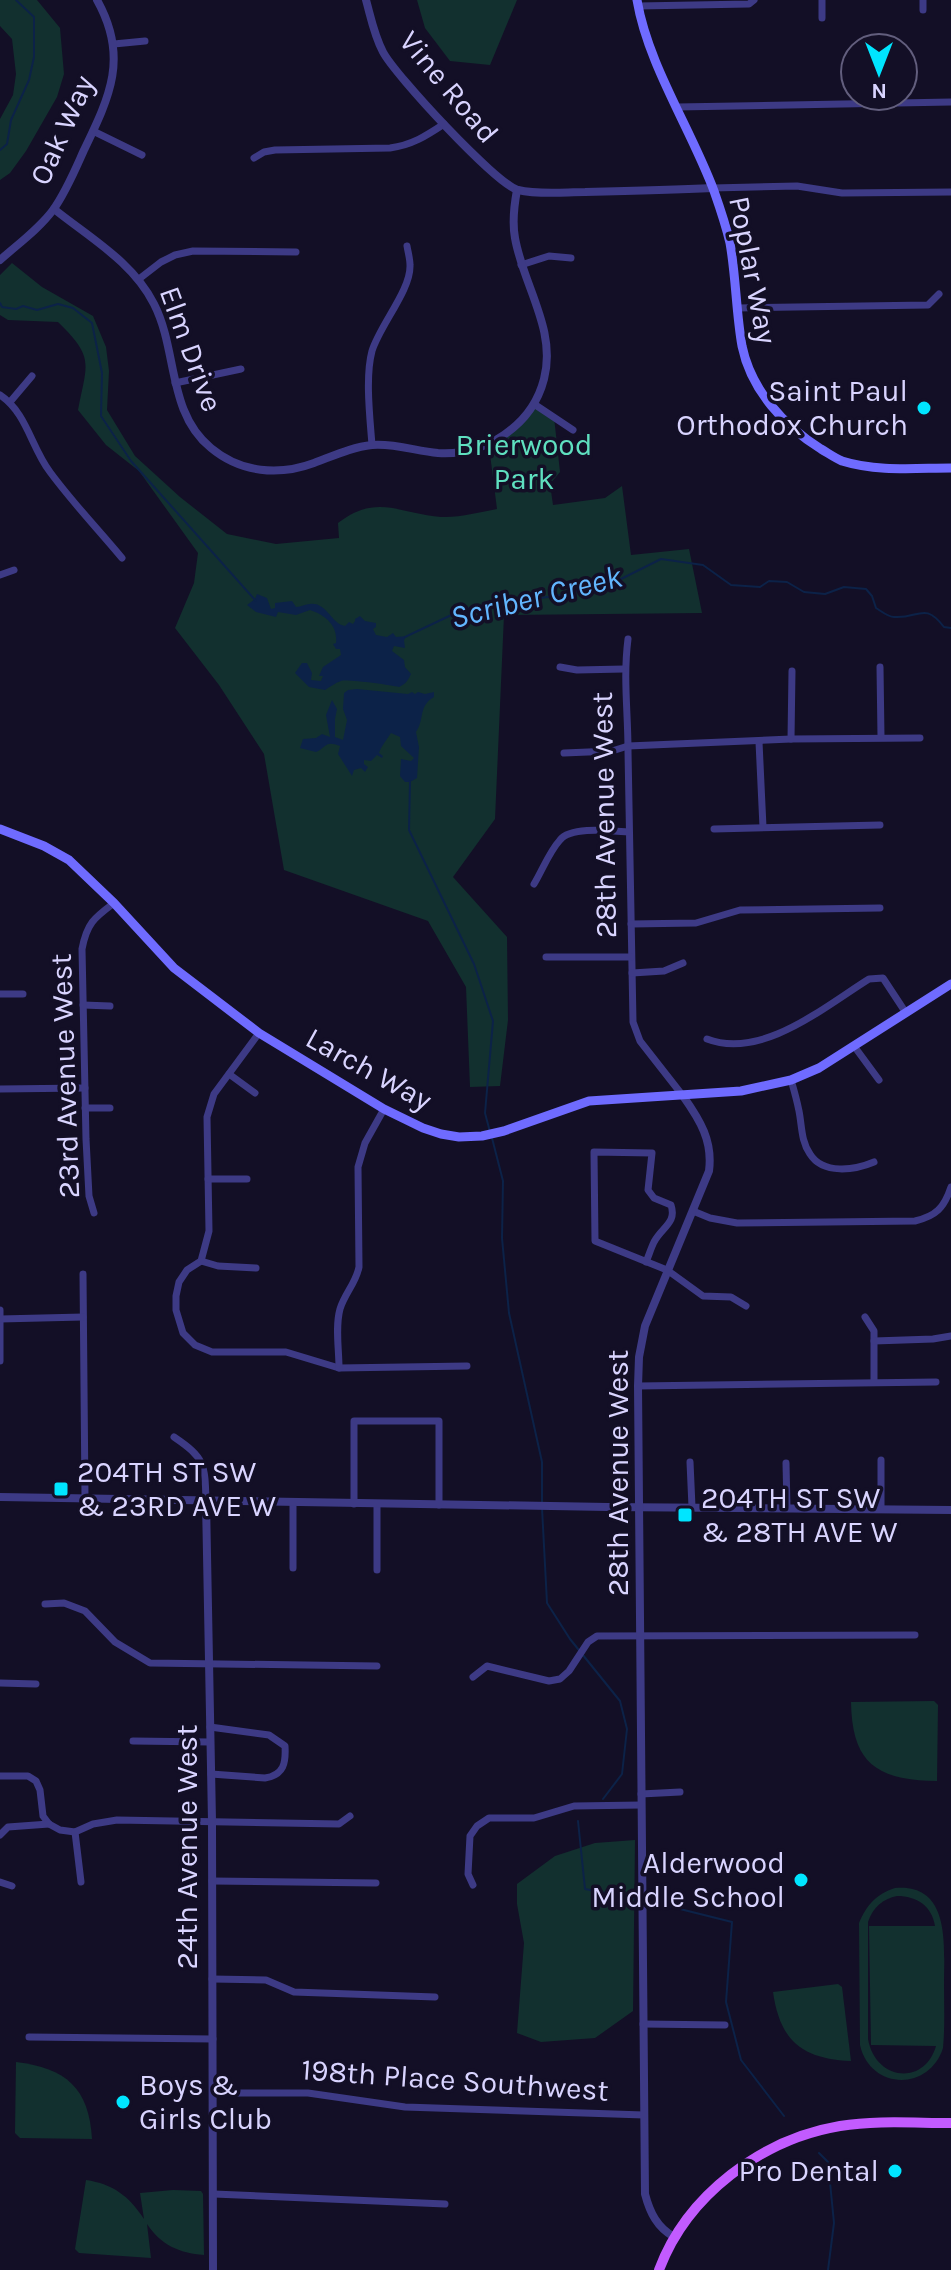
<svg xmlns="http://www.w3.org/2000/svg" width="951" height="2270" font-family="Karla,sans-serif">
<style>
.green{fill:#12302f;fill-rule:evenodd}
.water{fill:#0c2248}
.lines{fill:none;stroke-linecap:round;stroke-linejoin:round}
.stream{stroke:#0c2248;stroke-width:2}
.minor{stroke:#3d3a85;stroke-width:7}
.tertiary{stroke:#3d3a85;stroke-width:8}
.secondary{stroke:#6f6bff;stroke-width:9}
.primary{stroke:#c25bff;stroke-width:10}
.poi-dot{fill:#00e5ff;stroke:#130f26;stroke-width:3}
.labels{text-anchor:middle;dominant-baseline:central;stroke-width:7;stroke-linejoin:round;paint-order:stroke}
.street-label{font-size:30px;fill:#d9d4ff;stroke:#130f26}
.poi-label{font-size:30px;fill:#d9d4ff;stroke:#130f26;text-anchor:end}
.park-label{font-size:30px;fill:#5fe0c0;stroke:#130f26}
.water-label{font-size:32px;font-style:italic;fill:#62b6ff;stroke:#130f26}
</style>
<rect width="100%" height="100%" fill="#130f26"/>
<!-- green -->
<g class="green">
<path d="M0 0H37L60 28 64 74 57 97 26 151 10 173 0 180V119L13 95 16 74 12 39 0 26Z"/>
<path d="M417 0H517L490 65 450 61 425 28Z"/>
<path d="M12 263 42 287 93 316 106 347 109 371 107 410 135 456 180 497 227 534 276 544 339 538 338 523C377 493 400 514 441 517 459 518 480 512 497 509L490 454 487 445 497 440 534 404 554 417 560 472 550 484 553 505 605 498 622 486 631 555 689 549 702 613 504 615 495 819 453 877 507 937 508 1020 500 1086 470 1087 466 987 428 921 284 870 264 754 219 685 175 628 194 583 198 553 139 471 106 445 78 410C87 363 95 358 58 322L8 320 0 315V275Z"/>
<path d="M934 1701 938 1705 937 1781C877 1780 852 1764 851 1702Z"/>
<path d="M635 1840 633 2011 595 2038 541 2042 517 2033 524 1943 517 1904V1884L555 1856 595 1843Z"/>
<path d="M895 1888C951 1883 944 1946 944 1984 944 2005 945 2027 943 2048 929 2092 870 2090 860 2045L859 1923C867 1905 876 1894 895 1888ZM897 1896C917 1896 932 1906 935 1926H869L871 2045 936 2046C924 2087 875 2080 868 2039V1922C873 1907 883 1899 897 1896Z"/>
<path d="M838 1984 842 1987 851 2061C802 2059 780 2041 773 1992Z"/>
<path d="M16 2062C66 2068 89 2088 92 2139L20 2138 15 2133Z"/>
<path d="M86 2180C113 2184 129 2196 144 2219L140 2193 173 2190 201 2191 203 2194 204 2255C179 2253 161 2245 147 2224L151 2258 79 2253 75 2249Z"/>
</g>
<!-- water -->
<g class="water">
<path d="M257 594 267 598 271 609 275 608V603L292 601 296 607C301 607 305 604 310 604 327 602 331 624 345 626L349 622 353 624 355 621V619L360 616 365 621 376 623V627L373 629 376 635 387 637 393 633 396 637 407 636 404 640 405 648 394 646 392 651 404 660 405 667 411 674C408 680 406 684 399 687 390 685 347 679 341 681 335 683 330 687 325 690L309 687 295 673 302 663H307L312 673 311 680 321 681 323 676H319L323 667 341 655 340 649H336L333 644 336 643C338 625 325 615 310 610L296 615 278 612 276 617 256 612 247 605 255 599Z"/>
<path d="M357 689 408 694 412 692 415 694 418 692 425 694 434 692V697C418 706 425 719 416 732L419 747 417 778 410 782H405L400 776 401 759 411 761 414 758 401 746 400 737 391 733C388 738 380 748 379 753L383 756 382 758 377 755 371 761 364 760V764L368 767 365 772 361 768 354 770 352 776 338 754 340 746C325 740 327 747 316 752L300 748 303 739 316 738 322 734 330 737 326 715 332 700 337 709 335 719V737L343 740 347 720 343 709 344 693 348 690Z"/>
</g>
<g class="lines">
<!-- stream -->
<g class="stream">
<path d="M0 150 7 144 11 120 29 80 34 57V17L16 0"/>
<path d="M0 303 2 307 16 309 23 306 37 310 58 304 73 308 92 323 102 373 101 416 131 461 256 601"/>
<path d="M405 637 464 609 561 595 617 581 661 559 703 565 731 585 760 587 769 581 787 582 804 592 825 594 844 587 866 589 872 596 876 608C881 611 888 617 894 617 919 619 924 601 944 627L951 628"/>
<path d="M410 781 409 830 474 964 493 1021 485 1113 490 1132"/>
<path d="M492 1138 503 1181 502 1238 509 1313 542 1462V1502"/>
<path d="M542 1508 547 1603 570 1639 620 1701 627 1729 622 1774 603 1799"/>
<path d="M578 1821 585 1889 637 1899"/>
<path d="M652 1902 732 1922 726 2002 741 2060 784 2116"/>
<path d="M819 2153 828 2162 834 2223 828 2270"/>
</g>
<!-- minor -->
<g class="minor">
<path d="M822 0V18"/>
<path d="M923 0V10"/>
<path d="M638 6 749 4 754 0"/>
<path d="M114 44 145 41"/>
<path d="M677 107 951 102"/>
<path d="M93 131 142 155"/>
<path d="M254 158 264 152 275 150 390 148C412 145 426 136 444 124"/>
<path d="M713 188 797 186 842 193 951 192"/>
<path d="M521 265 549 256 571 258"/>
<path d="M139 279 161 262 175 255 193 251 296 252"/>
<path d="M738 308 928 305 939 294"/>
<path d="M175 383 241 369"/>
<path d="M0 395C27 413 31 447 50 472 72 502 98 529 122 558"/>
<path d="M10 402 32 376"/>
<path d="M534 404 573 430"/>
<path d="M372 445C370 418 365 377 372 351 380 325 411 290 410 265 410 259 408 252 407 246"/>
<path d="M0 575 14 570"/>
<path d="M628 639C623 678 628 712 628 750 629 841 631 932 633 1022L640 1041 683 1096"/>
<path d="M560 667 577 670 624 669"/>
<path d="M880 667 881 737"/>
<path d="M791 739 792 671"/>
<path d="M759 742 763 827"/>
<path d="M564 753 612 751 628 746 791 739 920 738"/>
<path d="M714 829 880 825"/>
<path d="M534 884C542 871 549 852 560 840 571 826 611 831 628 832"/>
<path d="M631 924 696 923 740 910 880 908"/>
<path d="M546 957H631"/>
<path d="M632 973 664 971 683 963"/>
<path d="M0 994H23"/>
<path d="M83 1005 110 1006"/>
<path d="M259 1033 214 1094 207 1117 209 1231 201 1261 187 1270 179 1282 176 1296V1310L183 1333 195 1345 212 1352H286L339 1368 467 1366"/>
<path d="M707 1039C762 1060 824 1007 869 979L883 978 906 1013"/>
<path d="M854 1046 879 1080"/>
<path d="M229 1074 255 1093"/>
<path d="M791 1080C794 1090 797 1101 799 1111 802 1126 801 1141 810 1154 823 1175 855 1170 874 1162"/>
<path d="M0 1089 85 1088"/>
<path d="M85 1108H110"/>
<path d="M208 1179H247"/>
<path d="M693 1211 710 1218 737 1223 915 1221C936 1216 944 1208 951 1187"/>
<path d="M94 1213 89 1196 86 1139 82 949C87 923 94 918 114 903"/>
<path d="M201 1261 218 1266 256 1268"/>
<path d="M646 1262C649 1255 651 1248 654 1242 662 1227 677 1223 671 1205L654 1198 648 1190 652 1153 594 1152 595 1241 667 1270 703 1296 731 1297 746 1306"/>
<path d="M83 1274 85 1498"/>
<path d="M0 1310V1361"/>
<path d="M865 1317 874 1331V1382"/>
<path d="M0 1319 83 1317"/>
<path d="M874 1341 933 1339 951 1336"/>
<path d="M339 1368C339 1349 335 1327 340 1309 345 1293 356 1283 359 1267L358 1167 365 1143 384 1109"/>
<path d="M638 1386 936 1382"/>
<path d="M174 1437C205 1458 205 1464 206 1501"/>
<path d="M881 1460V1508"/>
<path d="M690 1462 692 1507"/>
<path d="M786 1463 787 1508"/>
<path d="M354 1504V1421H439V1505"/>
<path d="M377 1504V1570"/>
<path d="M293 1568V1502"/>
<path d="M45 1604 64 1603 85 1611 115 1642 150 1663 377 1666"/>
<path d="M473 1677 487 1666 549 1681 560 1679 569 1671 588 1642 597 1636 915 1635"/>
<path d="M0 1683 36 1684"/>
<path d="M210 1727 269 1735 285 1746C286 1763 284 1775 265 1778L211 1774"/>
<path d="M133 1741 210 1742"/>
<path d="M0 1776H28L36 1781 40 1790 43 1816 49 1824 60 1830 75 1832 93 1824 117 1820 339 1824 350 1816"/>
<path d="M641 1794 680 1792"/>
<path d="M75 1832 81 1882"/>
<path d="M0 1835 8 1827 49 1824"/>
<path d="M212 1881 376 1883"/>
<path d="M0 1882 12 1886"/>
<path d="M473 1885 468 1874 470 1836 477 1826 489 1818H534L574 1806 641 1805"/>
<path d="M212 1979 266 1980 294 1992 435 1997"/>
<path d="M643 2024 725 2025"/>
<path d="M29 2037 213 2039"/>
<path d="M214 2093H308L405 2107 644 2115"/>
<path d="M214 2194 445 2204"/>
</g>
<!-- tertiary -->
<g class="tertiary">
<path d="M366 0C371 18 374 35 383 52 395 75 496 184 518 190 539 195 565 192 585 192 628 191 670 190 713 188"/>
<path d="M54 209C90 238 133 262 154 304 178 351 167 412 211 448 241 473 279 476 314 463 333 456 352 447 372 445 394 443 416 451 438 453 485 456 532 426 544 379 557 330 523 285 515 238 512 222 514 206 517 190"/>
<path d="M0 260C18 244 39 229 53 210 66 192 75 170 84 150 110 96 129 57 97 0"/>
<path d="M0 1497 608 1507 951 1510"/>
<path d="M206 1501 212 1821 213 2270"/>
<path d="M674 2237C657 2227 650 2213 645 2194L638 1386 639 1357 645 1326 709 1171C713 1141 700 1120 683 1096"/>
</g>
<!-- secondary -->
<g class="secondary">
<path d="M637 0C648 65 691 129 714 191 720 208 726 226 730 243 736 277 736 312 742 346 751 390 784 426 821 449 828 453 835 458 842 461 877 472 916 468 951 468"/>
<path d="M0 829 44 846 69 860 114 903 174 968 259 1033 384 1109 423 1128 441 1134 459 1137 482 1136 504 1131 589 1101 741 1091 791 1080 819 1068 951 984"/>
</g>
<!-- primary -->
<path class="primary" d="M659 2270C687 2195 762 2139 840 2126 876 2120 914 2123 951 2123"/>
</g>
<!-- markers -->
<g class="poi-dot">
<circle cx="924" cy="408" r="8"/>
<rect x="53" y="1481" width="16" height="16" rx="4"/>
<rect x="677" y="1507" width="16" height="16" rx="4"/>
<circle cx="801" cy="1880" r="8"/>
<circle cx="123" cy="2102" r="8"/>
<circle cx="895" cy="2171" r="8"/>
</g>
<g class="labels">
<!-- street labels -->
<g class="street-label">
<text transform="translate(449 87) rotate(50)">Vine Road</text>
<text transform="translate(62 130) rotate(-66)">Oak Way</text>
<text transform="translate(753 270) rotate(79)">Poplar Way</text>
<text transform="translate(191 349) rotate(70)">Elm Drive</text>
<text transform="translate(604 815) rotate(-91)">28th Avenue West</text>
<text transform="translate(369 1069) rotate(29)">Larch Way</text>
<text transform="translate(65 1076) rotate(-92)">23rd Avenue West</text>
<text transform="translate(618 1473) rotate(-90)">28th Avenue West</text>
<text transform="translate(187 1847) rotate(-90)">24th Avenue West</text>
<text transform="translate(455 2080) rotate(4)">198th Place Southwest</text>
</g>
<!-- poi labels -->
<g class="poi-label">
<text x="908" y="391">Saint Paul<tspan x="908" dy="34">Orthodox Church</tspan></text>
<text x="77" y="1472" text-anchor="start">204TH ST SW<tspan x="77" dy="34">&amp; 23RD AVE W</tspan></text>
<text x="701" y="1498" text-anchor="start">204TH ST SW<tspan x="701" dy="34">&amp; 28TH AVE W</tspan></text>
<text x="785" y="1863">Alderwood<tspan x="785" dy="34">Middle School</tspan></text>
<text x="139" y="2085" text-anchor="start">Boys &amp;<tspan x="139" dy="34">Girls Club</tspan></text>
<text x="879" y="2171">Pro Dental</text>
</g>
<!-- park labels -->
<g class="park-label">
<text x="524" y="445">Brierwood<tspan x="524" dy="34">Park</tspan></text>
</g>
<!-- water labels -->
<g class="water-label">
<text transform="translate(536 597) rotate(-14)">Scriber Creek</text>
</g>
</g>
<!-- north arrow -->
<g transform="translate(879 72) rotate(180)"><circle r="38" fill="#130f26" stroke="#625e7d" stroke-width="2"/>
<path d="M0-6L14 30L0 20L-14 30Z" fill="#00e5ff"/>
<text y="-12" font-size="22" font-weight="bold" text-anchor="middle" fill="#d9d4ff">N</text>
</g>
</svg>
